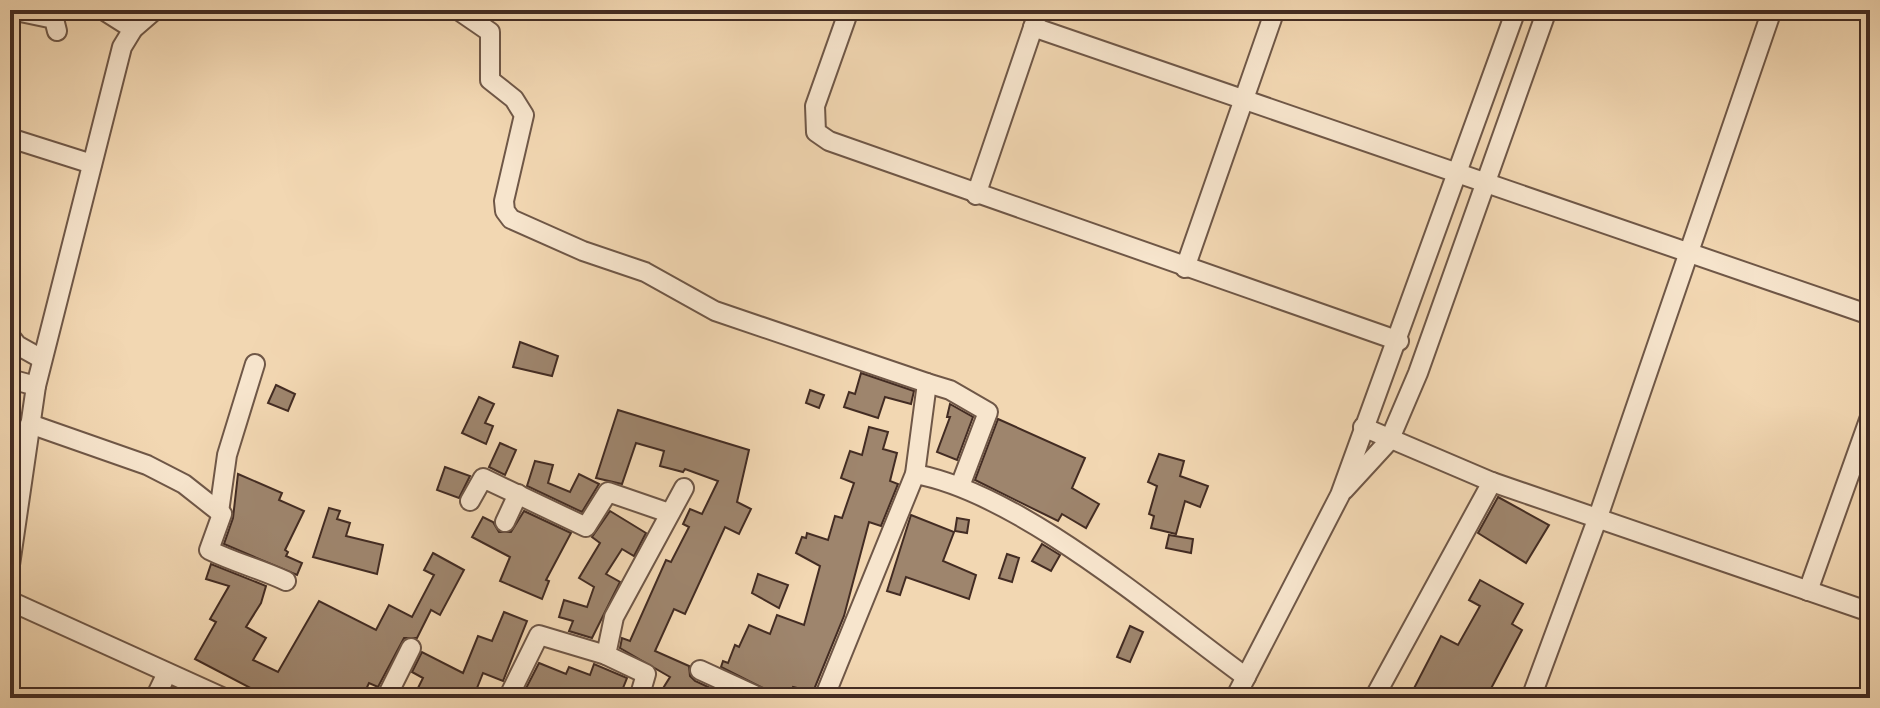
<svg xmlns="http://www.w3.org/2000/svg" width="1880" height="708" font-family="'Old Standard TT',serif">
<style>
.building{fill:#9e856d;stroke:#432c23;stroke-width:2}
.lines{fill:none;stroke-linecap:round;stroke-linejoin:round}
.minor-casing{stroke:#6f5747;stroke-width:22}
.minor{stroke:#f7e5cd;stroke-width:18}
</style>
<rect width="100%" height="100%" fill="#f2d7b2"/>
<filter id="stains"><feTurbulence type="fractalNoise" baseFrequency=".0025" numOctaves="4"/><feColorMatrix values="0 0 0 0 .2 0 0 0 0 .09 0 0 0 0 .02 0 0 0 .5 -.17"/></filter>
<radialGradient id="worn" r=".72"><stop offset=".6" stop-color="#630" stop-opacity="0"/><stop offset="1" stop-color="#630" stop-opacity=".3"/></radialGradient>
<!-- building -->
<g class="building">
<path d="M520 342 558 356 552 376 513 367Z"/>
<path d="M861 373 914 391 911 404 885 397 878 418 844 407 849 392 855 394Z"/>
<path d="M276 385 295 394 288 411 268 403Z"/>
<path d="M810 390 824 395 819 408 806 403Z"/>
<path d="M479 397 494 404 485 423 493 426 486 444 462 433Z"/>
<path d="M950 404 973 417 957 460 937 452 950 417H947Z"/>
<path d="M618 410 749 450 737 502 751 509 739 534 725 527 685 614 674 609 655 651 689 666 690 676 695 681 732 698H657L670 677 620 648 622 638 630 641 666 560 671 562 689 527 683 524 690 509 702 514 718 481 685 469 683 472 660 466 664 451 636 443 622 484 596 478Z"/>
<path d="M998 419 1085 458 1072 488 1099 504 1086 528 1062 514 1058 521 975 480Z"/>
<path d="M869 427 888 432 883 449 897 453 890 481 898 484 881 526 869 522 844 616 813 692 793 687 788 698H783L721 667 723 661 728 663 735 645 739 647 749 625 770 634 777 615 804 625 820 566 796 553 802 537 806 538 807 533 828 540 835 516 842 518 854 483 841 478 850 451 862 455Z"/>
<path d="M500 443 516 450 505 475 489 467Z"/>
<path d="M1159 454 1184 461 1180 476 1208 486 1200 507 1185 501 1176 534 1151 528 1154 516 1149 514 1157 486 1148 482Z"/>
<path d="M535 461 553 465 548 483 570 492 579 474 599 484 582 512 527 486Z"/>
<path d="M445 467 470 476 459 498 437 490Z"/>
<path d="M238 474 282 493 279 500 304 511 285 550 288 552 286 556 302 563 297 575 224 544 233 518Z"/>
<path d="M1498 497 1549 525 1526 563 1478 533Z"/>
<path d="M329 508 340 511 337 519 350 523 346 536 383 545 377 574 313 557Z"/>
<path d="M524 511 571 533 546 580 549 581 542 599 500 581 510 557 472 537 483 517 493 522 499 532H511Z"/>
<path d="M610 511 646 533 634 556 622 549 606 574 620 582 592 638 569 631 573 621 559 617 564 600 587 607 594 587 579 578 600 543 592 537Z"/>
<path d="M911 515 954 532 943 561 976 575 969 599 906 577 900 595 887 591Z"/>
<path d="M957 518 969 520 967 533 955 531Z"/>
<path d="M1169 535 1193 539 1191 553 1166 548Z"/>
<path d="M1042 544 1060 555 1051 571 1032 561Z"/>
<path d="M433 553 464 570 440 615 431 610 417 638H404L378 687 369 683 362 698H281L265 689 262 694 195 659 216 622 210 619 229 586 206 579 211 564 266 586 261 603 246 627 266 638 253 660 278 672 319 601 376 630 389 605 412 617 434 575 424 570Z"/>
<path d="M1007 554 1019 558 1012 582 999 578Z"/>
<path d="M758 574 788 585 779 608 752 593Z"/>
<path d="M1480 580 1523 604 1512 624 1522 630 1486 698H1409L1441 636 1458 645 1480 606 1469 600Z"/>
<path d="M504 612 527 621 503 681 483 673 473 698H413L423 678 412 672 422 652 463 673 478 636 492 641Z"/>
<path d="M1130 626 1143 632 1130 662 1117 657Z"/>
<path d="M539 663 566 674 569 667 590 675 594 664 627 678 619 698H521Z"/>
<path d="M173 688 195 698H168Z"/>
</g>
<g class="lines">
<defs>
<g id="minor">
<path d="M11 10 54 19 57 31"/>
<path d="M103 10 133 29"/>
<path d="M458 10 490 32V80L514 99 524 115 504 201 505 211 511 219 583 251 645 272 715 311 927 383 915 474 824 698"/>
<path d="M849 10 815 106 816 132 829 141 1399 341"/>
<path d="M1033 27 1870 315"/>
<path d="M10 138 92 164"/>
<path d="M976 195 1039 10"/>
<path d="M1185 268 1275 10"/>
<path d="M10 336 17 345 42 359"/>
<path d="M10 379 36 386"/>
<path d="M927 383 950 390 988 412 960 486"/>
<path d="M30 424 147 465 184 484 222 514 209 550C235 563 258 568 286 581"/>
<path d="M1363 427 1492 482 1870 612"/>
<path d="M915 474C1020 493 1158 613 1246 677"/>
<path d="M1344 490 1389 441 1418 373 1547 10"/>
<path d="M470 501 483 478 586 527 608 492 669 513"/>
<path d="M219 512 227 455 255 364"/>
<path d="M505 522 518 494"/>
<path d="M10 565 36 386 122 47 133 29 155 10"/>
<path d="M1808 591 1870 417"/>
<path d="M10 601 224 698"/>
<path d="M700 670 761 698"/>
<path d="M155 698 167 673"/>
<path d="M386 698 411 648"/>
<path d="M508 698 539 635 606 655"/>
<path d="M639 698 646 674 606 655 614 617 684 488"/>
<path d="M1235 698 1340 495 1516 10"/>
<path d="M1374 698 1492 482"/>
<path d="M1531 698 1598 517 1772 10"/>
</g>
</defs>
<!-- minor casing -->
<use href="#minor" class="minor-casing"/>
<!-- minor -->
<use href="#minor" class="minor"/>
</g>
<!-- margin -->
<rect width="1880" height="708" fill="none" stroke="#f2d7b2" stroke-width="40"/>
<rect x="12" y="12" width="1856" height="684" fill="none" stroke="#432c23" stroke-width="4"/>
<rect x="20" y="20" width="1840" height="668" fill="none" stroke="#432c23" stroke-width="2"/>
<rect width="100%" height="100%" filter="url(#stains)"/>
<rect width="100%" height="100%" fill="url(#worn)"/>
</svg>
